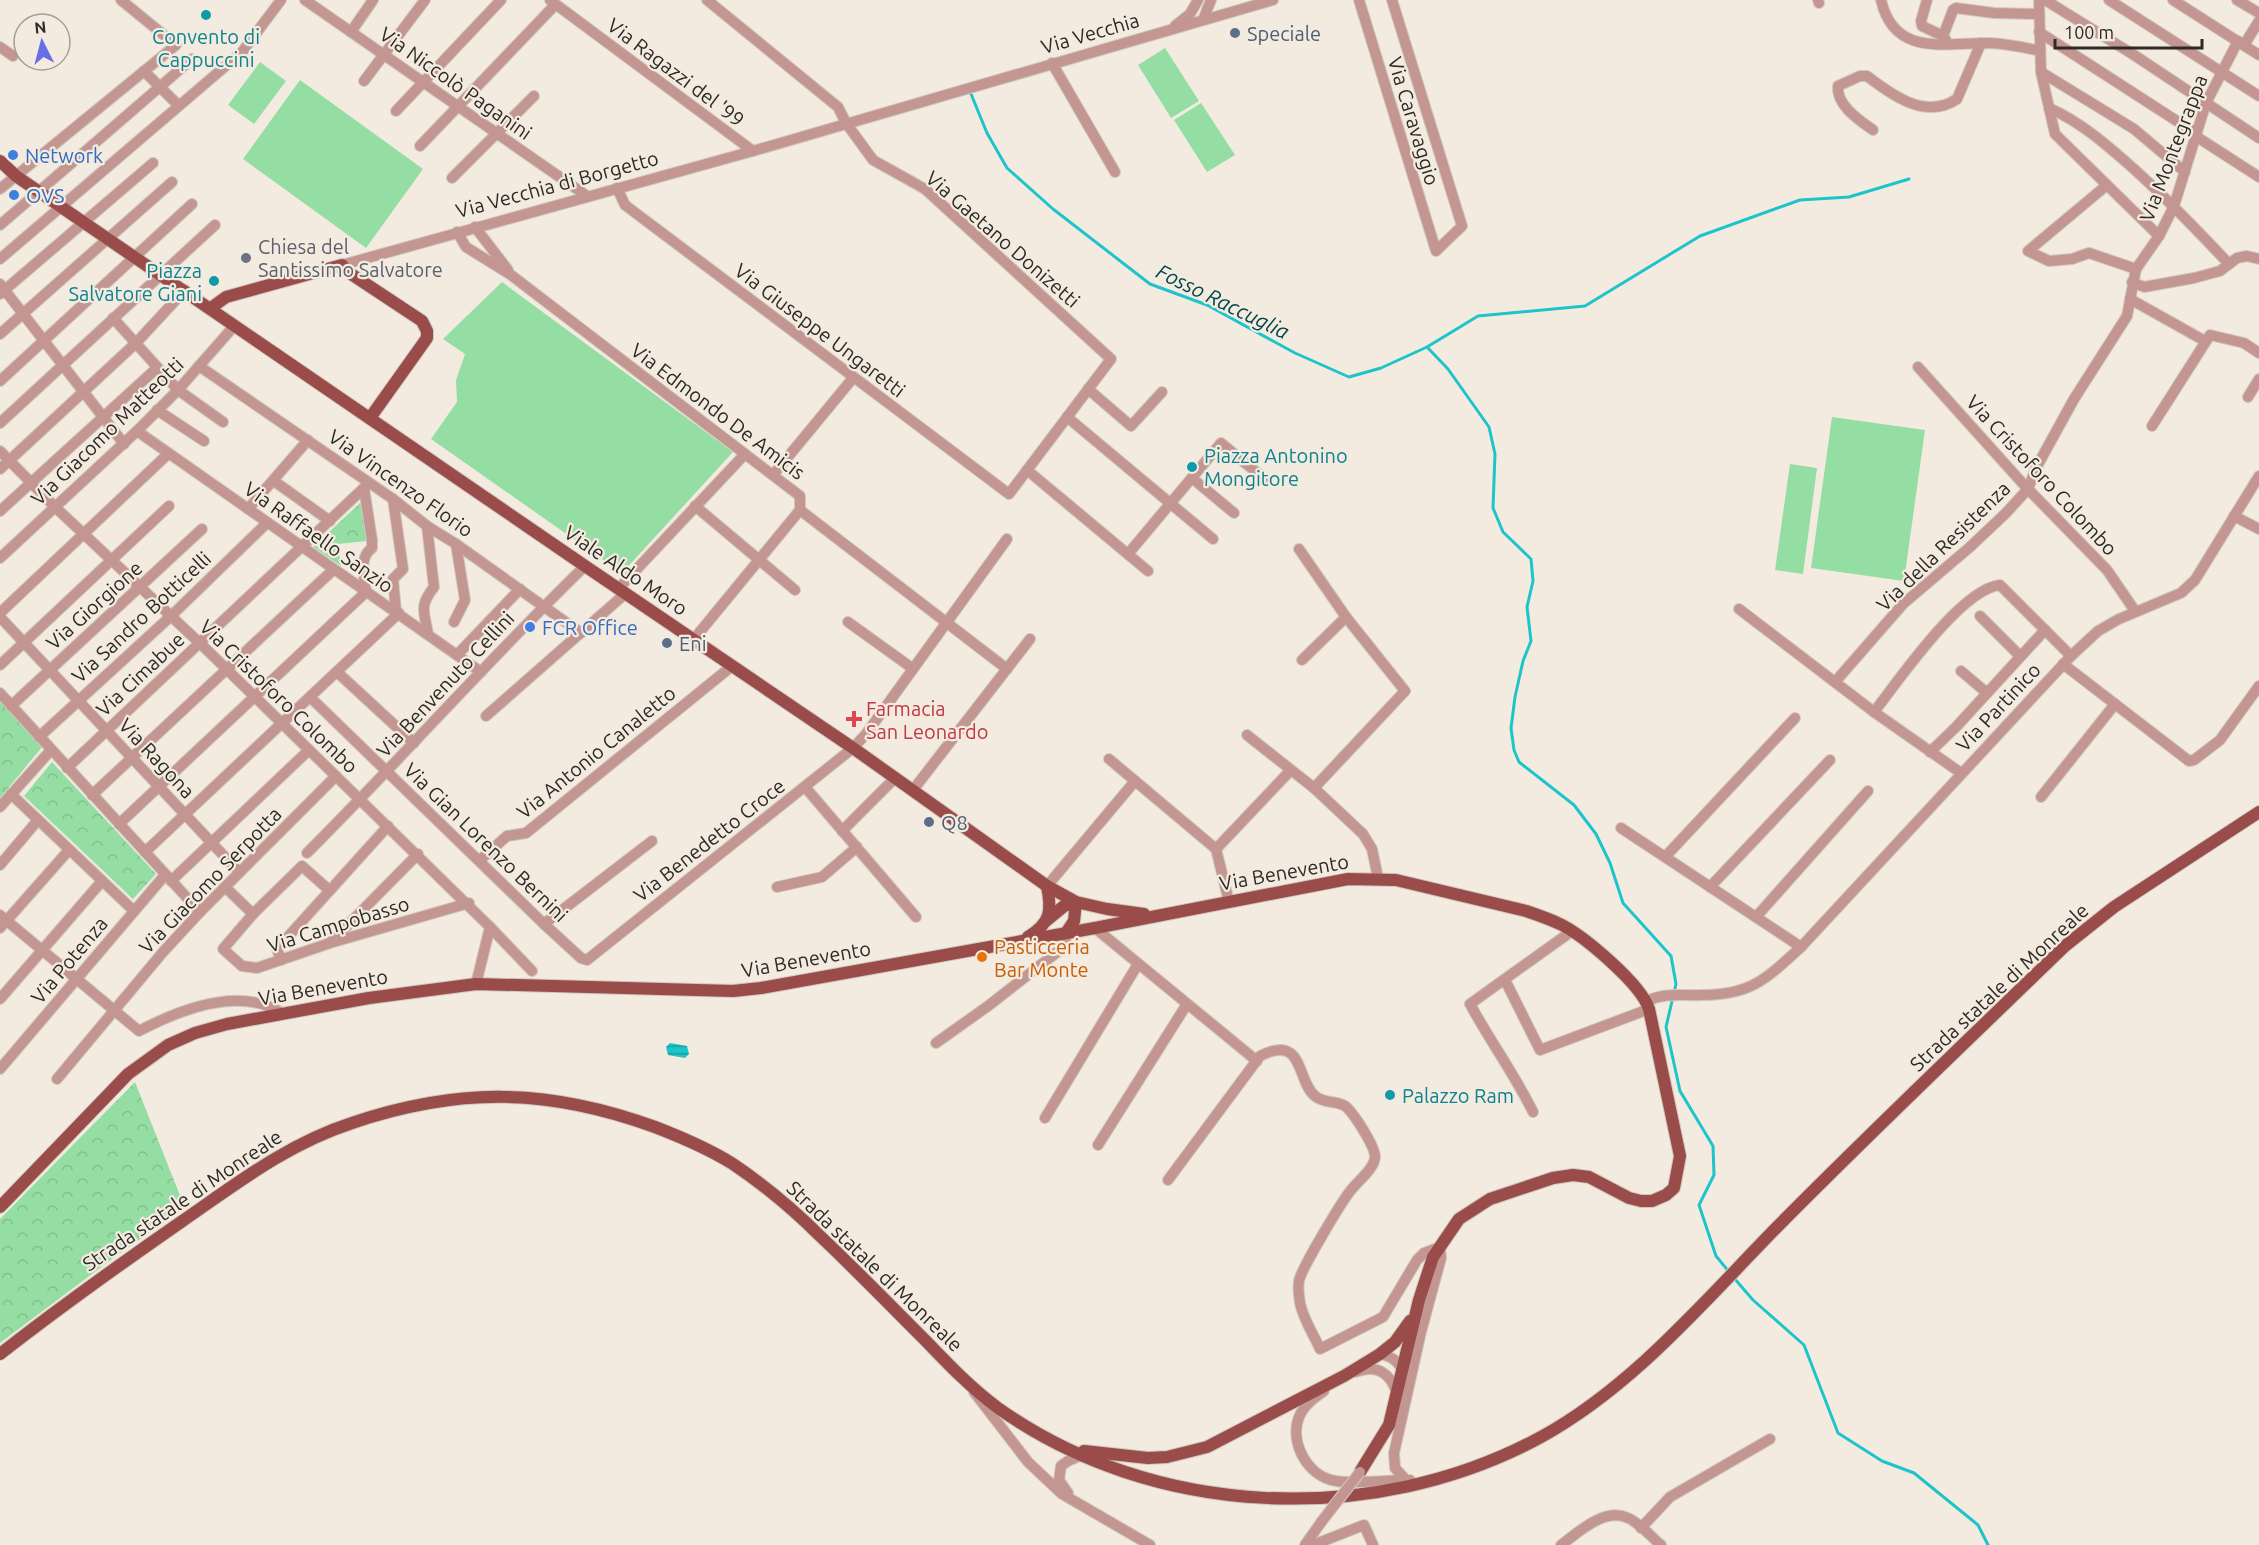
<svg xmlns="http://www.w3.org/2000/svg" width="2259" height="1545" font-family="Ubuntu,sans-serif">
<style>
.park{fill:url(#park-crowns)}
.pitch{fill:#95dea3}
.water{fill:url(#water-rules)}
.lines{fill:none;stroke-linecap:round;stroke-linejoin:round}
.stream{stroke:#1dc4ca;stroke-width:3}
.minor-casing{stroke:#d0c8bf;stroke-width:12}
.major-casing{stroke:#d0c8bf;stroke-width:14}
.minor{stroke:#c39692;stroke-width:10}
.major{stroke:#994c49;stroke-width:12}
.minor-bridge-casing{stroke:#d0c8bf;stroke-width:12;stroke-linecap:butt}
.minor-bridge{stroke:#c39692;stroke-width:10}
.culture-dot{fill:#0f9aa8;stroke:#f4ebe0;stroke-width:2}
.service-dot{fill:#5c6f8a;stroke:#f4ebe0;stroke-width:2}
.shop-dot{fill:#3f7fe0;stroke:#f4ebe0;stroke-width:2}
.worship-dot{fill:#6b7280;stroke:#f4ebe0;stroke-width:2}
.health-dot{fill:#e0444e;stroke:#f4ebe0;stroke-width:2}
.food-dot{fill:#e8710a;stroke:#f4ebe0;stroke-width:2}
.labels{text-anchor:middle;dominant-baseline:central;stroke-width:4.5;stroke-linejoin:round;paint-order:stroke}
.street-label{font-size:20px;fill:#2d2a26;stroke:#f4ebe0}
.service-label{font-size:20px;fill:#4e5e75;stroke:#f4ebe0;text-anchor:start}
.culture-label{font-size:20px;fill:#0d838f;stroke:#f4ebe0;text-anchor:start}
.shop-label{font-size:20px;fill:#366cbe;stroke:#f4ebe0;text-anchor:start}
.worship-label{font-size:20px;fill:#5b616d;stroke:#f4ebe0;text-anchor:start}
.health-label{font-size:20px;fill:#be3a42;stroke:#f4ebe0;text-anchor:start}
.food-label{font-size:20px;fill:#c56008;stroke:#f4ebe0;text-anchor:start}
.water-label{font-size:21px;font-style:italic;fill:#004649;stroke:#f4ebe0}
</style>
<defs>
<pattern id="park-crowns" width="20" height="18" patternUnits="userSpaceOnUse" patternTransform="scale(1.5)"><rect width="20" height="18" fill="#95dea3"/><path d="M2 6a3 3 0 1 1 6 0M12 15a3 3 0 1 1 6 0" fill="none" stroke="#81bf8c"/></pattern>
<pattern id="water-rules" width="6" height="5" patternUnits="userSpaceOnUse" patternTransform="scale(1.5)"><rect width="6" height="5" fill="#1dc4ca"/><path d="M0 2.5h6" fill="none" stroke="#1a9fa4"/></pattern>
</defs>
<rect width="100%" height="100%" fill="#f4ebe0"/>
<!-- park -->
<g class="park">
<path d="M361 502 367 541 338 544 341 566 313 547Z"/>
<path d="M0 701 43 746 0 798Z"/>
<path d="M52 762 156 874 133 899 24 796Z"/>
<path d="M135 1082 185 1208 116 1256 0 1343V1219Z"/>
</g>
<!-- pitch -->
<g class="pitch">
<path d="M1165 48 1199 101 1171 118 1138 65Z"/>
<path d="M260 62 286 81 254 124 228 105Z"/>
<path d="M300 80 423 169 366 248 243 159Z"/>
<path d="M1201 103 1235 155 1207 172 1174 120Z"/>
<path d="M502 282 733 452 622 573 431 439 457 402 456 380 465 354 443 339Z"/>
<path d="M1832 417 1925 430 1904 581 1811 568Z"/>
<path d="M1790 464 1817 468 1803 574 1775 570Z"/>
</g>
<!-- water -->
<path class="water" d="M670 1043 687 1046 689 1054 685 1058 668 1055 666 1047Z"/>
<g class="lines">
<!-- stream -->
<g class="stream">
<path d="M971 94 987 133 1007 168 1053 209 1150 284 1207 305 1295 353 1349 377 1381 368 1427 347 1478 316 1585 306 1700 236 1800 200 1849 197 1909 179"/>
<path d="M1427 347 1448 369 1489 427 1495 454 1493 508 1503 532 1531 559 1533 581 1527 607 1531 641 1523 661 1515 697 1511 728 1514 750 1519 762 1574 805 1596 834 1610 863 1623 903 1671 956 1676 984 1666 1027 1680 1091 1713 1146 1714 1175 1699 1205 1716 1256 1730 1273"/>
<path d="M1734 1278 1753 1300 1804 1345 1838 1433 1882 1461 1914 1473 1978 1525 1988 1545"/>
</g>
<defs>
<g id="minor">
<path d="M305 0 587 196"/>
<path d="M550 0 753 151"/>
<path d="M1359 0 1436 251 1462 226 1392 0"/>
<path d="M1818 0 1819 3"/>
<path d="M1881 0C1894 57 1944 43 1989 43 2006 44 2023 47 2040 51"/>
<path d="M1927 0 1921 21 1922 26 1943 36 1946 40"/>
<path d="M2039 0 2041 72 2055 134 2159 236"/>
<path d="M2045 0 2134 55 2259 138"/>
<path d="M2109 0 2259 96"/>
<path d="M2173 0 2259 55"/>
<path d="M2237 0 2259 13"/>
<path d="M1203 20 1211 0"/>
<path d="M1175 26 1190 14 1198 0"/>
<path d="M351 32 373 0"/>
<path d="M2039 32 2197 134"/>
<path d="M1943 36 1953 10 1956 8 1994 13 2038 14"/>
<path d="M2244 45 2259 21"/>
<path d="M0 47 13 56"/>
<path d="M1052 63 1115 172"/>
<path d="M144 71 178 105"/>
<path d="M2041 72 2134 129 2185 172"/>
<path d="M364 81 425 0"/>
<path d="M2049 108C2081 122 2108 146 2134 169 2167 199 2198 231 2229 264"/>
<path d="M396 111 501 0"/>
<path d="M1873 130C1859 120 1836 105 1838 86L1860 76H1867C1893 96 1926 120 1957 99L1981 43"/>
<path d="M2197 137 2259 177"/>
<path d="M420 146 555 5"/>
<path d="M452 178 534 96"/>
<path d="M2107 185 2028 251 2049 261 2072 259 2089 253 2136 269"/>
<path d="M617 188 625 205 1009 494 1111 359 925 189 873 160 846 123 838 107 707 0"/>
<path d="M0 189 176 45 121 0"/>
<path d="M0 225 192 59"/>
<path d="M475 227 508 270"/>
<path d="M457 232 466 247 511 275 800 496V510L1007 669"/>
<path d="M0 259 242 52 281 0"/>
<path d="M342 265 753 151 1273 0"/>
<path d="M2132 282 2144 287 2194 278 2220 271 2237 258 2247 256 2259 259"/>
<path d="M0 284 124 444"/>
<path d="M0 294 153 163"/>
<path d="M2130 299 2205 341"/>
<path d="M113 318 178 390 223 422"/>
<path d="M0 334 172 182"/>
<path d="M199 366 393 499 427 526 456 544 581 633"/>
<path d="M1918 367 2025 486 2107 570 2135 611"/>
<path d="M0 381 192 204"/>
<path d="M1088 389 1131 426 1162 392"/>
<path d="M2248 397 2259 379"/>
<path d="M157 410 204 441"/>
<path d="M1067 417 1213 539"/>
<path d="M0 423 215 225"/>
<path d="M2152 426 2210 335 2244 343 2259 353"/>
<path d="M137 431 481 672"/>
<path d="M0 451 54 506 206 649 490 927 476 984"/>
<path d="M0 469 136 343 185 290"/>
<path d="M1027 470 1148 571"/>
<path d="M773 475 853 378"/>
<path d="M1192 478 1234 513"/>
<path d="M274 481 330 521"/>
<path d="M393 499 403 569 393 579 396 611"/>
<path d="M695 506 795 590"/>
<path d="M248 509 308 440"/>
<path d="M0 511 157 368"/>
<path d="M2234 516 2259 529"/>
<path d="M427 526 434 587C419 606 424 611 428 634"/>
<path d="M1299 549 1346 617 1405 691 1314 788"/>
<path d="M1128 554 1221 443 1267 481"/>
<path d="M0 558 137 431 178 390 235 325"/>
<path d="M619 588 745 454"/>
<path d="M1739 609 1874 712 1961 773"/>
<path d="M0 613 168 454"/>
<path d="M1980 616 2020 656"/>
<path d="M0 617 239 872"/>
<path d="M454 622 465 600 456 544"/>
<path d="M848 622 912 668"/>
<path d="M694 639 800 510"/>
<path d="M457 655 520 589"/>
<path d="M1302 660 1346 617"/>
<path d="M2063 664 2189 761 2194 760 2220 740 2259 686"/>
<path d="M0 665 169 506"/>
<path d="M1961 671 1987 693"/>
<path d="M337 672 414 743"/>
<path d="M1835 682 1903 604 1970 547 2006 513 2028 489 2036 468 2074 399 2127 316 2136 269 2159 236 2174 206 2206 103 2238 41"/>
<path d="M0 693 200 912"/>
<path d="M310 697 544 924 581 958 587 960 853 748 866 734 1007 539"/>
<path d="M11 706 202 529"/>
<path d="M1874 712C1899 680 1961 589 2000 585L2071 656"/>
<path d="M486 716 626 593"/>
<path d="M1247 735 1314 788 1363 834 1372 849 1378 878"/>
<path d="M39 737 171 616 267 523"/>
<path d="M1930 752 1956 727 2045 630"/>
<path d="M1109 759 1216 849 1229 902"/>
<path d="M67 768 367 485"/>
<path d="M805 787 916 917"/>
<path d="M913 790 1030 639"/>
<path d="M11 794 134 911"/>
<path d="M92 795 333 570"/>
<path d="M2041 797 2115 704"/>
<path d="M0 807 51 750"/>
<path d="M119 824 366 592C365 577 358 558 372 548V540L364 488"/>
<path d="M1621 828 1801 947"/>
<path d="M842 831 895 778"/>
<path d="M1216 849 1290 771"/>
<path d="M145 852 399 613"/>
<path d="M307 853C401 759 489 659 585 566"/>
<path d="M1665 857 1795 718"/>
<path d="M480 860 507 836 526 833 732 666"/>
<path d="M0 865 38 820"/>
<path d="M171 881 309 750"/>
<path d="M1047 886 1135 781"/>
<path d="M225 887 253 914"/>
<path d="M777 887 822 877 857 847"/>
<path d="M1710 887 1830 760"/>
<path d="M329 890 302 866 253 914 223 949 242 966 257 968 330 943 469 903"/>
<path d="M0 915 139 1031C179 1010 241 985 283 1014"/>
<path d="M1756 917 1868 791"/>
<path d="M544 924 652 841"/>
<path d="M490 927 532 971"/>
<path d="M0 928 69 850"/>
<path d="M1095 928 1257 1061"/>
<path d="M331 942 418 854"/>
<path d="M281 960 277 949 388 826"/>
<path d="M1505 980 1540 1050 1649 1009"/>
<path d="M0 999 102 881"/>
<path d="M1647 1001C1666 992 1682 996 1702 995 1751 995 1766 979 1801 947L2071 656 2098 631 2119 619 2181 593 2195 580 2259 476"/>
<path d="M936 1043 988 1006 1065 946 1066 933"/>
<path d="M0 1069 165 875"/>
<path d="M57 1079 163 952 200 912 336 776"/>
<path d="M1533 1112C1515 1075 1490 1041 1470 1004L1572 931"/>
<path d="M1045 1118 1138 964"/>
<path d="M1098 1145 1187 1004"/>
<path d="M1168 1180 1260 1056C1305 1033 1296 1081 1315 1096 1324 1104 1336 1100 1345 1106 1353 1112 1375 1146 1375 1157 1374 1169 1359 1180 1351 1190 1342 1201 1301 1269 1299 1281 1298 1287 1299 1297 1300 1303 1303 1319 1314 1335 1320 1349L1383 1317 1417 1260 1424 1253 1440 1247 1441 1258 1421 1332 1394 1453 1395 1468 1406 1480"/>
<path d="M1381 1354C1392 1357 1397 1360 1403 1371"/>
<path d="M1355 1372C1377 1364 1391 1373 1397 1394"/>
<path d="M1324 1391C1314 1398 1304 1405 1299 1417 1289 1443 1308 1477 1336 1481 1356 1484 1388 1480 1410 1480"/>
<path d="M974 1392 1028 1462 1062 1494 1150 1545"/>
<path d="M1068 1493 1059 1480 1061 1466 1068 1461 1082 1455"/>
<path d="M1641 1528 1670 1497 1770 1439"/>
<path d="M1305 1545 1322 1521"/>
<path d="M1313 1545 1364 1525 1373 1545"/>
<path d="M1561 1545C1579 1532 1604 1507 1628 1518 1640 1523 1651 1537 1661 1545"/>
</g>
<g id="major">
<path d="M0 161 16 176 585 566 853 748 1047 886 1076 902 1107 909 1144 914"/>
<path d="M211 308 226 297 342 265 348 272 422 321 427 331V338L370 418"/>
<path d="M1047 920 1064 906 1076 902 1074 921 1066 933"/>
<path d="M1028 937C1051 923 1052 911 1047 886"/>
<path d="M0 1207 128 1074 168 1045 195 1033 227 1024 369 998 476 984 733 991 761 988 1095 928 1348 879 1396 880 1526 911C1538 915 1550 919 1562 925 1585 937 1641 984 1649 1009L1680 1156 1674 1188 1666 1195 1652 1201H1641L1629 1198 1589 1177 1573 1175 1553 1178 1490 1199 1459 1219 1433 1257 1419 1300 1389 1425 1360 1472"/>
<path d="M0 1354C59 1308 119 1265 181 1222 236 1184 287 1144 352 1123 459 1087 548 1088 655 1127 681 1137 709 1149 733 1164 764 1185 793 1209 819 1235 855 1269 890 1305 925 1340 948 1364 971 1388 998 1408 1152 1518 1374 1528 1541 1437 1634 1386 1706 1299 1781 1223 1874 1129 1970 1038 2065 946L2114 907 2259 812"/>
<path d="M1084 1451 1148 1458 1167 1457 1207 1447 1344 1376 1380 1354 1395 1342 1410 1321"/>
</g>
</defs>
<!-- minor casing -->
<use href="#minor" class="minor-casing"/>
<!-- major casing -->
<use href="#major" class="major-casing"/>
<!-- minor -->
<use href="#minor" class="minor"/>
<!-- major -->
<use href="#major" class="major"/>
<defs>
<path id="minor-bridge" d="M1322 1521 1360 1472"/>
</defs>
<!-- minor-bridge casing -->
<use href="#minor-bridge" class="minor-bridge-casing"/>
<!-- minor-bridge -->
<use href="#minor-bridge" class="minor-bridge"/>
</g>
<!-- markers -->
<g class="culture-dot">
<circle cx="206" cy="15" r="6"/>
<circle cx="214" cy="281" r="6"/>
<circle cx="1192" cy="467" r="6"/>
<circle cx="1390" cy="1095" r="6"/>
</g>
<g class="service-dot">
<circle cx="1235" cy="33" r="6"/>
<circle cx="667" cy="643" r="6"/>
<circle cx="929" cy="822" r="6"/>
</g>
<g class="shop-dot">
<circle cx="13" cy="155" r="6"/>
<circle cx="14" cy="195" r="6"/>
<circle cx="530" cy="627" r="6"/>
</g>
<circle class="worship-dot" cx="246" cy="258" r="6"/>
<path class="health-dot" d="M851 710h6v6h6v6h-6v6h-6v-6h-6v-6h6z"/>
<circle class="food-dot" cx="982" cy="957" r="6"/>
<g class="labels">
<!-- street labels -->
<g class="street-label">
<text transform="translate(1090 33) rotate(-16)">Via Vecchia</text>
<text transform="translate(676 72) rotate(37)">Via Ragazzi del '99</text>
<text transform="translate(456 83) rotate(35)">Via Niccolò Paganini</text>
<text transform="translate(1414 121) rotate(73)">Via Caravaggio</text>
<text transform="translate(2173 148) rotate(-69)">Via Montegrappa</text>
<text transform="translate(557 184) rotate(-15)">Via Vecchia di Borgetto</text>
<text transform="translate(1003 239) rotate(41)">Via Gaetano Donizetti</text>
<text transform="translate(820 330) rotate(37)">Via Giuseppe Ungaretti</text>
<text transform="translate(718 411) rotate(37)">Via Edmondo De Amicis</text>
<text transform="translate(107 431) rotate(-44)">Via Giacomo Matteotti</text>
<text transform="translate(2042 475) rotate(47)">Via Cristoforo Colombo</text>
<text transform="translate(401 483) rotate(35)">Via Vincenzo Florio</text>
<text transform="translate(319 537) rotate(35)">Via Raffaello Sanzio</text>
<text transform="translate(1943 546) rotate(-44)">Via della Resistenza</text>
<text transform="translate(626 570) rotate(34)">Viale Aldo Moro</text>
<text transform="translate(94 605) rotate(-42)">Via Giorgione</text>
<text transform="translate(141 617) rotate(-43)">Via Sandro Botticelli</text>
<text transform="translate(140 674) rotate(-43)">Via Cimabue</text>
<text transform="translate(445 684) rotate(-47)">Via Benvenuto Cellini</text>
<text transform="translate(279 696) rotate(44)">Via Cristoforo Colombo</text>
<text transform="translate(1998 707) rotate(-47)">Via Partinico</text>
<text transform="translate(596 752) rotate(-39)">Via Antonio Canaletto</text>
<text transform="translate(157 758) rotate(47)">Via Ragona</text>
<text transform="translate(709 840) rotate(-38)">Via Benedetto Croce</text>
<text transform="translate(486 842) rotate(44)">Via Gian Lorenzo Bernini</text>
<text transform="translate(1284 872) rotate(-10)">Via Benevento</text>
<text transform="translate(210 880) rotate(-46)">Via Giacomo Serpotta</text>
<text transform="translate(338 924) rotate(-17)">Via Campobasso</text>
<text transform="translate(806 959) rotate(-10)">Via Benevento</text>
<text transform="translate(69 960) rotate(-50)">Via Potenza</text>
<text transform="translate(323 987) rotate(-10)">Via Benevento</text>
<text transform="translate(1999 987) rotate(-43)">Strada statale di Monreale</text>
<text transform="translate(182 1200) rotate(-34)">Strada statale di Monreale</text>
<text transform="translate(875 1266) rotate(44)">Strada statale di Monreale</text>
</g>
<!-- service labels -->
<g class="service-label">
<text x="1247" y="33">Speciale</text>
<text x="679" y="643">Eni</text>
<text x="941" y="822">Q8</text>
</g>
<!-- culture labels -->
<g class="culture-label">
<text x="206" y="36" text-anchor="middle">Convento di<tspan x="206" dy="23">Cappuccini</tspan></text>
<text x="202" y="270" text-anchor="end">Piazza<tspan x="202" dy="23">Salvatore Giani</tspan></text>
<text x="1204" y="455">Piazza Antonino<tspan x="1204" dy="23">Mongitore</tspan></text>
<text x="1402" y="1095">Palazzo Ram</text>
</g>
<!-- shop labels -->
<g class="shop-label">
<text x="25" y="155">Network</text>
<text x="26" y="195">OVS</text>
<text x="542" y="627">FCR Office</text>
</g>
<!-- worship labels -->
<g class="worship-label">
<text x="258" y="246">Chiesa del<tspan x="258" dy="23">Santissimo Salvatore</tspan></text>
</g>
<!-- health labels -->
<g class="health-label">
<text x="866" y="708">Farmacia<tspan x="866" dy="23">San Leonardo</tspan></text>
</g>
<!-- food labels -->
<g class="food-label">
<text x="994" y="946">Pasticceria<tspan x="994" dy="23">Bar Monte</tspan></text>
</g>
<!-- water labels -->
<g class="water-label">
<text transform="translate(1223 301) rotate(26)">Fosso Raccuglia</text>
</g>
</g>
<!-- north arrow -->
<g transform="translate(42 42) rotate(354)"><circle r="28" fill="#f4ebe0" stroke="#a49e96" stroke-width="1.5"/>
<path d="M0-4.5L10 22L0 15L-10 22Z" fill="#686ee7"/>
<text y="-9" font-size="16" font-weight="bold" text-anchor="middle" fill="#2d2a26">N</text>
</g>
<!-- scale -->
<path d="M2055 39v9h147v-9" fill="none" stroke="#2d2a26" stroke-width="3"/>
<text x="2064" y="39" font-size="18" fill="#2d2a26" stroke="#f4ebe0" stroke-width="4.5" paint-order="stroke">100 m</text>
</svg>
